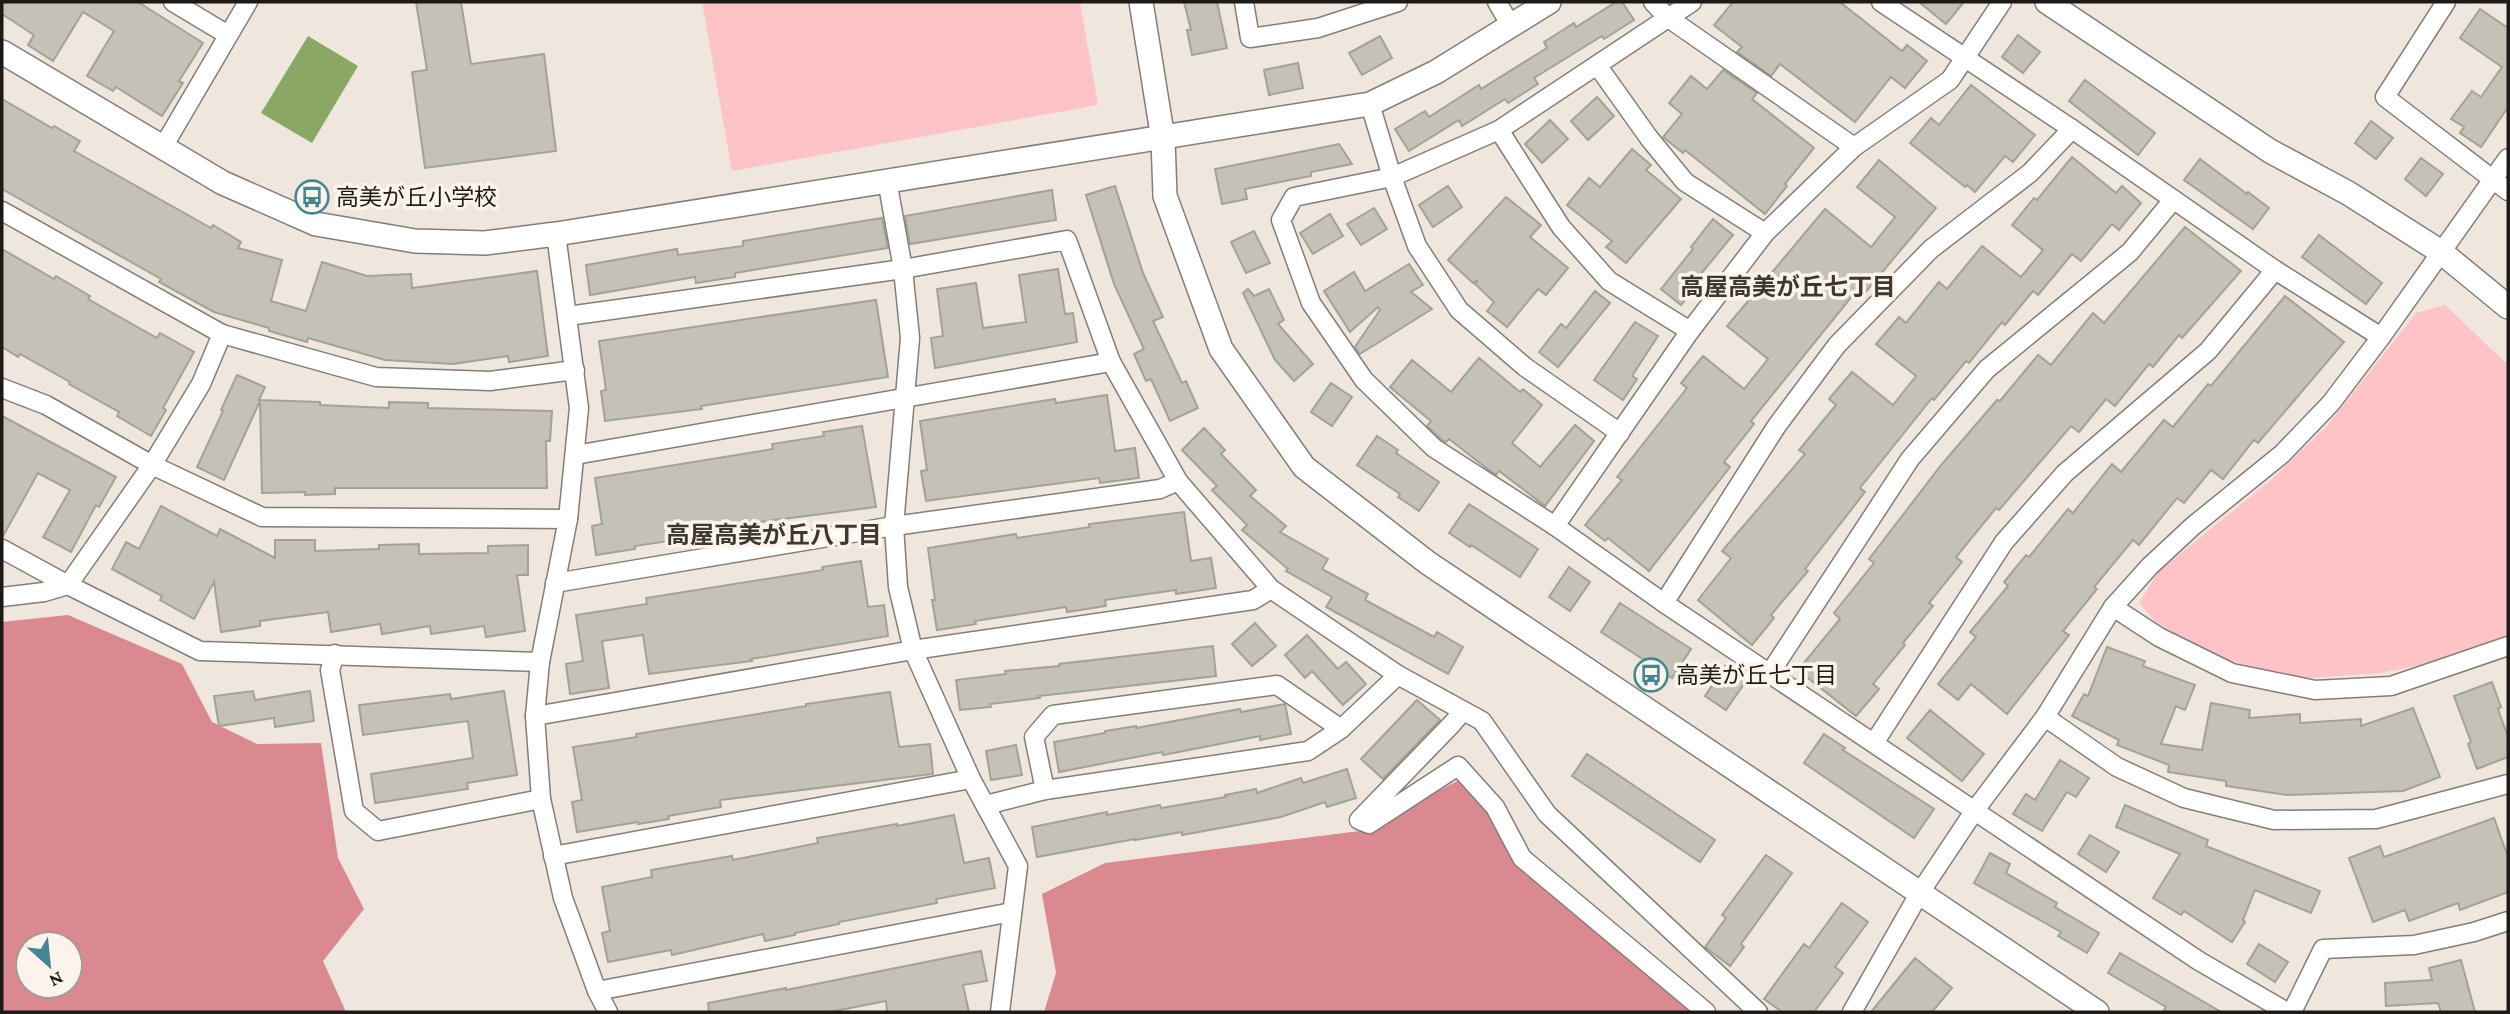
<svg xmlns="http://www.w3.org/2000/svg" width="2510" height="1014" font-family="'Crimson Pro','Noto Sans JP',serif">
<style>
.green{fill:#fdc3c7}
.forest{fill:#da8990;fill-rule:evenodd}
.water{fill:#8aa863}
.building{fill:#c4c2b7;stroke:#a3a297;stroke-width:2}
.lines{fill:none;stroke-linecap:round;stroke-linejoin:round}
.minor-casing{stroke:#857e76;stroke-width:21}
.tertiary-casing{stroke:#857e76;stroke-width:26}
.minor{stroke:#fff;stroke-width:18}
.tertiary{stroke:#fff;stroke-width:23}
.labels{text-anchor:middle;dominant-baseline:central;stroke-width:7;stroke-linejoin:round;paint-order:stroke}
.poi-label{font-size:23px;fill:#1d1a17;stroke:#fcf4eb;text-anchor:start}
.neighbourhood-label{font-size:24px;font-weight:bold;fill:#3f3831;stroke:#fcf4eb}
</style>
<rect width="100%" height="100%" fill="#efe7dd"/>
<!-- green -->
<g class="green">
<path d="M702 2H1080L1098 105 732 171Z"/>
<path d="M2445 305 2508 365V635L2420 665 2381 673 2297 679 2211 655 2156 622 2139 603 2159 571 2271 480 2328 425 2416 313Z"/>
</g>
<!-- forest -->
<g class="forest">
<path d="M68 615 182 664 212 722 257 744 321 743 338 858 364 909 323 961 346 1012H2V622ZM28 944H70V986H28Z"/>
<path d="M1467 776 1526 855 1708 1012H1044L1056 973 1042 894 1105 863 1360 831Z"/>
</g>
<!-- water -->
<path class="water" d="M308 36 358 66 312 143 261 113Z"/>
<!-- building -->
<g class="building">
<path d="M2 2H138L203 43 179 81 183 83 162 116 116 87 113 91 87 76 114 31 83 12 53 61 28 45 34 35 2 14Z"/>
<path d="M416 2H461L471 64 544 54 556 151 425 168 412 72 427 70Z"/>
<path d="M1184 2H1217L1227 48 1192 55 1187 30H1191Z"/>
<path d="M1616 2H1622L1634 20 1604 39 1602 36 1534 78 1538 84 1508 103 1505 99 1462 126 1459 120 1409 151 1395 129 1425 111 1429 117 1479 85 1481 89 1547 48 1544 42 1574 23 1576 27Z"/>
<path d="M1733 2H1840L1902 51 1907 45 1927 61 1905 88 1891 77 1855 122 1780 64 1771 76 1737 52 1742 47 1714 25Z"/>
<path d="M1919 2H1964L1946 24Z"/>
<path d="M2480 9 2508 28V107L2481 147 2460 133 2464 127 2451 119 2472 91 2481 97 2502 67 2460 38Z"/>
<path d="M2018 35 2040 52 2023 73 2002 57Z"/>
<path d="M1380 36 1392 58 1362 75 1349 53Z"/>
<path d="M1298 63 1303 88 1269 95 1264 70Z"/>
<path d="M1723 70 1757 93 1752 99 1814 148 1785 184 1787 186 1765 214 1685 150 1683 153 1663 137 1682 114 1669 103 1691 76 1707 89Z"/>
<path d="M2085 80 2155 133 2138 155 2069 101Z"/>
<path d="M1971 85 2035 135 2013 162 2005 156 1975 192 1967 185 1965 187 1910 143 1931 118 1939 125Z"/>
<path d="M1597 97 1614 116 1588 140 1571 121Z"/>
<path d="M2 99 52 128 54 126 80 141 74 151 211 228 213 225 241 242 238 248 282 260 271 301 306 311 322 262 367 276 411 274 412 288 537 271 548 356 509 362 508 356 453 364 385 360 308 338 307 342 269 331V328L214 312 159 282 161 279 2 189Z"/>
<path d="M1550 120 1568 139 1542 163 1525 144Z"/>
<path d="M2371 121 2393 138 2376 159 2355 143Z"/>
<path d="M1339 144 1352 164 1311 172V176L1245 189 1247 199 1222 204 1215 169Z"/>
<path d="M1632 149 1651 165 1646 170 1681 199 1626 263 1606 247 1612 241 1567 205 1589 178 1600 187Z"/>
<path d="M2072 157 2116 193 2122 186 2141 203 2119 230 2112 224 2081 261 2072 254 2038 295 2033 291 2005 325 2002 322 1969 363 1966 361 1934 400 1932 398 1860 488 1865 492 1805 569 1808 571 1771 615 1774 618 1752 645 1698 600 1731 558 1722 551 1805 454 1799 450 1836 405 1829 399 1852 372 1893 405 1916 376 1876 344 1899 317 1906 323 1939 282 1947 289 1982 246 2021 277 2043 250 2012 225 2034 198 2037 200Z"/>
<path d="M2421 158 2443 174 2426 196 2405 179Z"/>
<path d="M2200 159 2247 194 2248 192 2269 208 2253 229 2184 180Z"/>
<path d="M1879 160 1936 208 1863 295 1857 290 1751 421 1754 424 1724 462 1730 467 1649 571 1608 538 1605 541 1585 525 1622 480 1617 477 1687 388 1681 383 1703 356 1744 389 1768 359 1727 326 1825 209 1871 247 1895 217 1857 187Z"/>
<path d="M1115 186 1143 273 1163 317 1153 321 1182 383 1186 381 1198 408 1170 421 1151 379 1146 381 1134 354 1144 349 1114 284 1086 195Z"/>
<path d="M1448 186 1462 207 1433 227 1419 205Z"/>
<path d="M1052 190 1056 220 910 244 905 216Z"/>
<path d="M1506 197 1541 225 1530 237 1568 268 1546 295 1538 289 1507 327 1487 311 1494 302 1475 284 1478 280 1473 283 1448 260Z"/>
<path d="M1374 208 1387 229 1361 245 1347 224Z"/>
<path d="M1330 214 1343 236 1313 254 1300 233Z"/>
<path d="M882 218 888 248 735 273V277L696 283 695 277 590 295 586 265 677 249 678 255 743 246V241Z"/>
<path d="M1713 219 1733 235 1700 275 1703 277 1681 305 1661 289 1693 249 1691 247Z"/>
<path d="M2185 227 2241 271 2182 338 2179 335 2153 367 2149 364 2115 406 2106 399 2079 432 2071 426 1999 510 1996 508 1956 557 1962 562 1929 603 1933 606 1903 643 1905 645 1873 684 1879 689 1856 716 1798 670 1840 619 1834 613 1874 563 1869 559 1942 464 1997 400 2000 401 2038 355 2051 365 2093 313 2104 323Z"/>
<path d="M1254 231 1270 263 1246 273 1231 242Z"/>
<path d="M2319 235 2382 283 2366 304 2302 257Z"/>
<path d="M2 249 54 279 56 276 90 296 88 299 157 338 160 333 194 352 163 408 166 410 151 436 117 416 119 412 69 384 70 382 20 354 18 357 2 347Z"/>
<path d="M1409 264 1423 285 1411 292 1432 309 1360 354 1355 347 1380 310 1378 307 1350 332 1324 291 1354 272 1365 291Z"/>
<path d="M1058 269 1065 314 1073 313 1077 342 935 368 931 338 943 336 937 289 976 283 983 328 1026 322 1019 275Z"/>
<path d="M1248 289 1254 296 1269 289 1284 320 1278 324 1313 364 1294 381 1275 360 1243 293Z"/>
<path d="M1595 291 1610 303 1558 367 1539 352 1561 324 1566 328Z"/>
<path d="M2285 296 2344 342 2258 443 2254 440 2223 479 2211 470 2184 503 2177 498 2139 545 2133 540 2094 587 2097 589 2063 631 2069 635 2007 714 1971 684 1958 700 1938 684 1976 637 1970 632 2008 586 2004 582 2026 555 2029 557 2068 509 2073 513 2112 464 2121 472 2164 420 2173 427 2208 384 2211 386Z"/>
<path d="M876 300 888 377 701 406 702 409 605 421 601 391 606 390 599 341Z"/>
<path d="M1635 322 1658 336 1632 376 1637 379 1623 400 1594 380Z"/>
<path d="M1479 358 1520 392 1523 389 1542 405 1512 443 1540 467 1575 425 1594 441 1545 506 1499 471 1496 475 1485 467 1449 439 1446 442 1442 440 1427 426 1431 421 1390 387 1412 360 1451 392Z"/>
<path d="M237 375 265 387 259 400 320 402V405L389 408V402L428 403V408L552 411 550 441H546L547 488H335V494L305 495V492L262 493 260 401 224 480 197 467 223 411 221 410Z"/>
<path d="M1331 383 1352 397 1332 426 1311 412Z"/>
<path d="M1107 395 1115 451 1135 448 1139 478 1100 483 1099 478 926 501 921 471 927 470 920 421 1055 399 1056 403Z"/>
<path d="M2 416 116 477 99 507 96 505 71 552 43 537 70 490 38 473 2 538Z"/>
<path d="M862 426 876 507 753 523 754 528 635 546V549L596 555 592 526 602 524 595 478 773 449 772 444 824 436 823 432Z"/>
<path d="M1204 428 1225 450 1221 454 1256 490 1250 496 1286 526 1280 532 1328 559 1322 569 1368 594 1365 600 1434 637 1437 632 1463 647 1448 674 1326 607 1332 597 1286 571 1288 569 1242 530 1247 525 1212 490 1217 486 1182 450Z"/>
<path d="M1377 436 1398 450 1396 453 1439 482 1419 511 1398 497 1400 494 1357 465Z"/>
<path d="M1469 504 1538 549 1520 577 1471 545 1470 547 1449 533Z"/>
<path d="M161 506 217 536 220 529 275 558V540H315V551L379 549V545L419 544V554L488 553V546L528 545V575H517L525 631 486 637 484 626 431 634 430 626 382 634 380 624 331 632 328 612 260 621V626L221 632 214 582 194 619 160 600 162 596 112 569 126 542 139 549Z"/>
<path d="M1184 512 1191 561 1211 558 1216 588 1176 594V590L1105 600 1106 606 1067 612 1066 607 975 621 976 624 937 630 932 600H935L928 548 1016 534 1017 538 1090 527 1089 524Z"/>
<path d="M861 561 868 607 884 605 888 636 751 659 752 661 649 674 643 635 602 641 609 688 570 694 566 664 583 661 576 615 647 604 646 598 823 570 822 567Z"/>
<path d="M1569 567 1590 582 1570 611 1549 597Z"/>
<path d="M1620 603 1691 649 1672 678 1601 632Z"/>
<path d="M1255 623 1276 646 1252 666 1232 644Z"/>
<path d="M1307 635 1338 669 1346 662 1366 684 1343 705 1312 671 1305 678 1285 655Z"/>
<path d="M1213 646 1216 676 1039 696 1040 698 990 704 991 707 960 710 956 680 1006 674 1005 671 1059 666V664Z"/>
<path d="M2107 647 2145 661 2143 666 2195 685 2185 710 2176 706 2161 744 2202 750 2211 703 2250 710 2249 718 2300 714V723L2361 719V726L2413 708 2440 777 2403 791 2287 795 2226 786V781L2168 772 2169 765 2117 745 2119 740 2072 716 2084 694 2088 696Z"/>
<path d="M1725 666 1746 681 1726 710 1705 696Z"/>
<path d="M2492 682 2501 707 2498 709 2508 737V757L2477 769 2468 744 2471 742 2454 696Z"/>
<path d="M253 691 255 700 310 691 314 721 275 727 274 718 219 726 214 696Z"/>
<path d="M504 691 517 775 467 783 468 789 375 803 371 774 473 758 468 721 363 735 359 705 450 694 451 699Z"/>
<path d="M890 692 899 747 930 744 933 774 720 800 721 807 668 816 669 819 638 824V822L577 832 572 802 582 800 573 747 637 737 636 734 806 706V704Z"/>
<path d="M1417 700 1440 720 1383 779 1361 759Z"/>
<path d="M1285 704 1291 734 1260 740V736L1163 755 1162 752 1059 772 1054 742 1105 733V731L1136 726V728L1240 709 1241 712Z"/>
<path d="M1930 710 1984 754 1962 781 1907 738Z"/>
<path d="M1824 734 1845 748 1843 750 1934 809 1914 838 1804 763Z"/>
<path d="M1016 745 1022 775 991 780 986 751Z"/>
<path d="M1587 754 1715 840 1700 862 1572 776Z"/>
<path d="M2060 760 2089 778 2076 797 2067 792 2042 831 2013 814 2026 794 2035 800Z"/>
<path d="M1347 769 1356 798 1327 807 1325 802 1281 817 1182 835V832L1135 840V839L1037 857 1032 827 1107 812V815L1160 805 1161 808 1226 797 1225 795 1256 789 1257 793 1301 778 1303 783Z"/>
<path d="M2125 805 2208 840 2206 846 2320 891 2311 913 2255 890 2243 920 2245 922 2232 942 2184 911 2181 915 2153 898 2180 854 2116 827Z"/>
<path d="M954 815 964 863 989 858 995 888 936 899 937 903 839 922V924L795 933V935L765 941 763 934 672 955 671 950 608 962 602 933 610 931 602 887 652 877 651 870 732 856 733 860 818 843 817 838 897 824V826Z"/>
<path d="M2494 818 2508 857V892L2460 910 2458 903 2409 921 2405 910 2373 922 2349 858 2380 846 2384 857Z"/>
<path d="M2090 835 2119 852 2106 872 2078 854Z"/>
<path d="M1990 853 2010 864 2006 873 2057 903 2055 907 2099 933 2087 953 2058 936 2061 932 1974 883Z"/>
<path d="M1766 855 1792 873 1741 944 1744 947 1730 966 1705 947 1726 918 1722 915Z"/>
<path d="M1842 903 1868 922 1835 967 1843 973 1814 1012H1782L1764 999 1804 944 1809 948Z"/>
<path d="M2259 944 2288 962 2275 982 2247 964Z"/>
<path d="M981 951 987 981 963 985 969 1012H887L886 1001 830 1012H709L708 1003 786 988V990Z"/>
<path d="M2120 953 2149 970 2221 1012H2163L2166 1007 2108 973Z"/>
<path d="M1915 958 1952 988 1932 1012H1871Z"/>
<path d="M2461 960 2475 1012H2441L2438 1003 2386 1006 2385 983 2432 980 2429 968Z"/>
</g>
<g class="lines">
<defs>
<g id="minor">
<path d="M173 2 228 35"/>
<path d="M1244 2 1250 38 1318 28 1398 2"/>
<path d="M1497 2 1511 26"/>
<path d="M1653 2 1667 17 1854 147"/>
<path d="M1692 2 1499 130 1392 177 1294 197 1281 220 1311 303 1364 380 1434 448 1555 526 1664 603 2199 961 2287 1012"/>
<path d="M1881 2 2072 129 2275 270 2381 337"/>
<path d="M2446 2 2385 97 2508 191"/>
<path d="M1597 65 1649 138 1685 182 1765 233"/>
<path d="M1370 104 1392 177 1417 246 1459 310 1525 367 1620 433"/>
<path d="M1499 130 1561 227 1609 281 1690 331"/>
<path d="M163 147 248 2"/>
<path d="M887 180 903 269 910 338 894 526 898 587 913 650 971 779 1018 866 1000 1012"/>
<path d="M2 211 222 334 376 377 490 381 575 370"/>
<path d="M556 234 579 408 568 519 540 662 535 716 541 799 563 898 597 991 608 1012"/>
<path d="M568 316 903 269 1067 240 1111 362 1178 481 1271 589 1398 675 1482 721 1547 814 1758 1012"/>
<path d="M2 388 46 405 152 465 262 517 568 519"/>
<path d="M575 455 1111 362"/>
<path d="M1555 526 1690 331 1765 233 1854 147 1950 80 2002 2"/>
<path d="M2 549 68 585 200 651 540 662"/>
<path d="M555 583 894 526 1160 489 1178 481"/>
<path d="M2 597 44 592 68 585 152 465 201 384 222 334"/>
<path d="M1664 603 1776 427 1837 345 1931 249 2030 173 2072 129"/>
<path d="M2113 607 2159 637 2232 673 2315 690 2391 686 2508 646"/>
<path d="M335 654 330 670 354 811 378 831 541 799"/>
<path d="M1770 673 1910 459 1987 369 2130 252 2173 200"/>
<path d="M1463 711 1451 725 1359 820 1369 824 1458 766 1495 807 1522 858 1706 1012"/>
<path d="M535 716 913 650 1253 600 1271 589"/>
<path d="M2045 717 2117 767 2184 798 2274 820 2376 819 2508 784"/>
<path d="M1874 743 2004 542 2065 473 2208 351 2275 270"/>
<path d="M1045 790 1034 737 1053 715 1277 685 1341 729"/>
<path d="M986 805 1045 790 1308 751 1341 729 1398 675"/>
<path d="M553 856 971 779"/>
<path d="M597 991 1012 912"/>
<path d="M1852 1012 1919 894 1975 810 2045 717 2113 607 2150 566 2193 526 2282 454 2331 403 2381 337 2508 158"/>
<path d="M2292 1012 2323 949 2414 945 2474 932 2508 921"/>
</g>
<g id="tertiary">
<path d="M1141 2 1163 139 1165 196 1221 349 1304 467 1428 563 2097 1012"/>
<path d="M2047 2 2270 151 2348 193 2441 252 2508 307"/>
<path d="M2 52 223 183 316 224 415 241 485 243 556 234 1370 104 1436 72 1549 2"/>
</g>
</defs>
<!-- minor casing -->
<use href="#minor" class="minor-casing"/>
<!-- tertiary casing -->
<use href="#tertiary" class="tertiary-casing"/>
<!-- minor -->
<use href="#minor" class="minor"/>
<!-- tertiary -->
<use href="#tertiary" class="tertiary"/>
</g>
<!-- icons -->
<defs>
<symbol id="bus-ring" viewBox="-11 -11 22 22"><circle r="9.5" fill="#fcf4eb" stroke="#438795" stroke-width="1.5"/><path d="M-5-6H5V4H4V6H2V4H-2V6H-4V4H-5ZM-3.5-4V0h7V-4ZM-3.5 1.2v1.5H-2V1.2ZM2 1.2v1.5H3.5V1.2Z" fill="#438795"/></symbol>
</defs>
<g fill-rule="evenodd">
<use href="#bus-ring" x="293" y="178" width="38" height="38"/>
<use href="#bus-ring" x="1632" y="656" width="38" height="38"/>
</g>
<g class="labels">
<!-- poi labels -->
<g class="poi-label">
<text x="336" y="197">高美が丘小学校</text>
<text x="1676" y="675">高美が丘七丁目</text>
</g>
<!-- neighbourhood labels -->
<g class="neighbourhood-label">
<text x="1788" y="286">高屋高美が丘七丁目</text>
<text x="774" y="534">高屋高美が丘八丁目</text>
</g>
</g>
<!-- border -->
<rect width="2510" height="1014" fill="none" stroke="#1d1a17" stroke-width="7"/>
<!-- north arrow -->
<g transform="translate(49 965) rotate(153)"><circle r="33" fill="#fcf4eb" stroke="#a39d96" stroke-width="2"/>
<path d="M0-5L12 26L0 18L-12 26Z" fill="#438795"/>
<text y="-10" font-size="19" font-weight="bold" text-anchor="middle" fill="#1d1a17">N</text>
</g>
</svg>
